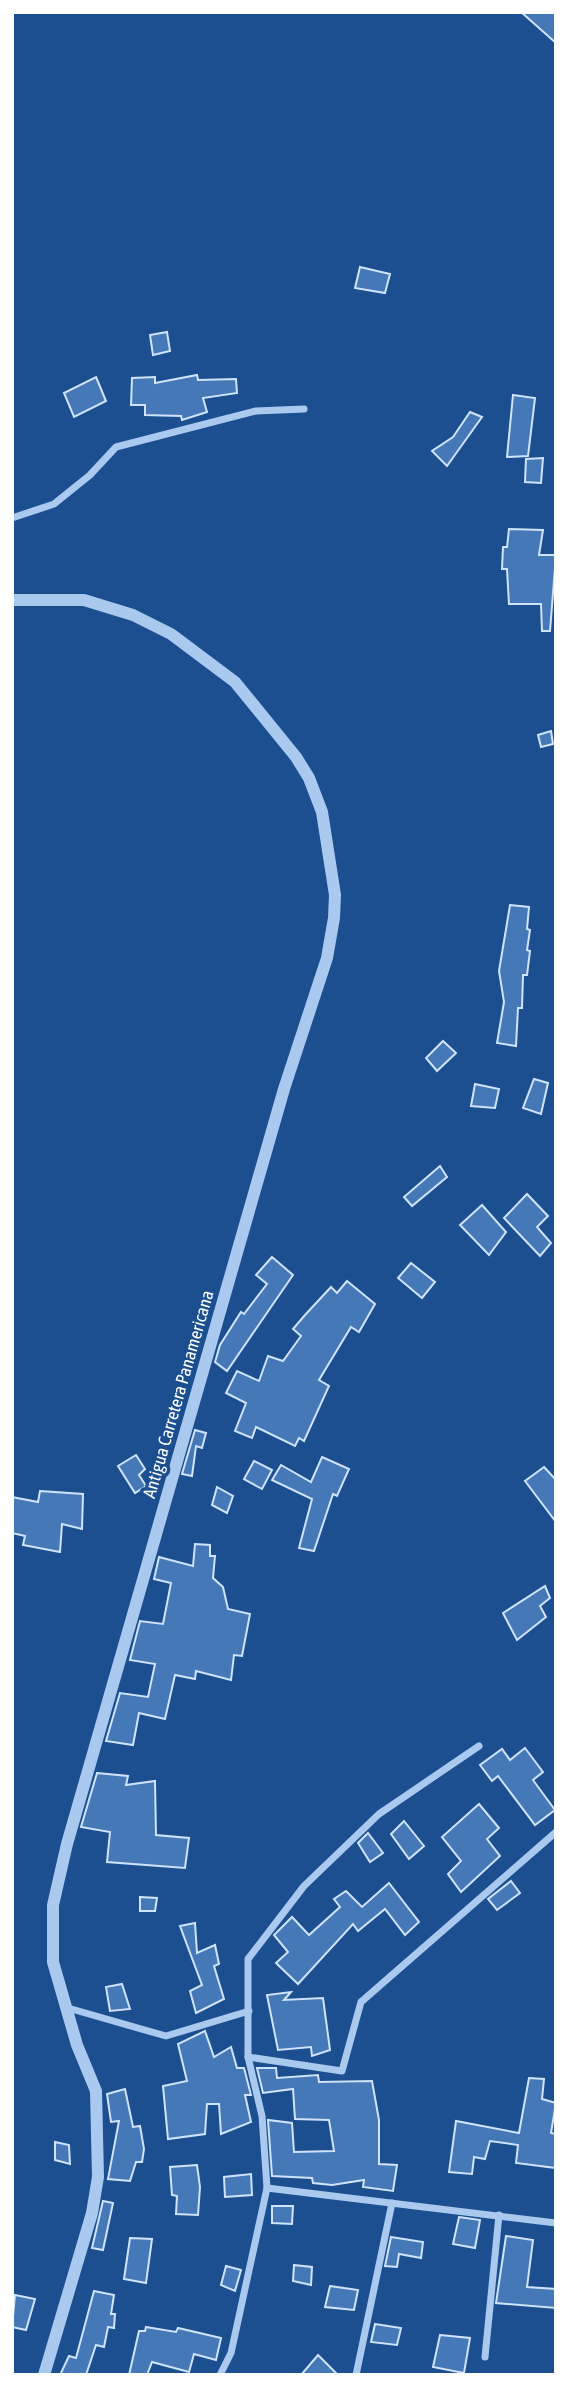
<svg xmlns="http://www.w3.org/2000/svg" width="568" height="2387" font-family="'Asap Condensed',sans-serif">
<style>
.building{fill:#4478b7;stroke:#cfe3fa;stroke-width:2}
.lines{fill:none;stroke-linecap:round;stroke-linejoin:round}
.minor{stroke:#a9c9ee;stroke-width:7}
.tertiary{stroke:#a9c9ee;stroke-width:12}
.labels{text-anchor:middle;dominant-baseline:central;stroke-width:7;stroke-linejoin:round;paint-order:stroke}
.street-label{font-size:18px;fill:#fff;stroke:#1b4f8f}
</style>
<rect width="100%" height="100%" fill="#1b4f8f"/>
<!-- building -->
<g class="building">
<path d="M521 12H556V43Z"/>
<path d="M360 267 390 274 385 293 355 288Z"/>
<path d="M167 332 170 351 153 355 150 335Z"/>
<path d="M197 375 198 380 236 379 237 393 203 398 207 412 182 420 181 416 145 415V405H131L132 378 155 377V383Z"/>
<path d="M96 377 106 401 74 417 64 393Z"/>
<path d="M513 395 535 398 528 456 507 457Z"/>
<path d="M470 412 482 417 447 466 432 451 453 437Z"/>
<path d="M543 458 541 483 525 482 526 459Z"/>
<path d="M509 529 543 530 539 555H556L550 631H542L541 604H509L507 569H502L503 547H507Z"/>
<path d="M551 731 553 744 541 747 538 735Z"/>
<path d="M510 905 529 907 527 929 530 930 527 950 530 951 527 975H523L522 1008H518L516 1046 497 1043 504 1002 499 971Z"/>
<path d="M443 1041 456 1053 437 1071 426 1058Z"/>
<path d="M534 1079 548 1083 541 1114 523 1108Z"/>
<path d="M475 1084 499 1089 495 1108 471 1106Z"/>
<path d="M440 1166 447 1177 412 1206 404 1197Z"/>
<path d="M527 1194 548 1216 537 1227 551 1243 540 1256 504 1218Z"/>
<path d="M482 1205 506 1232 489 1255 460 1225Z"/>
<path d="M272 1257 293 1275 227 1371 215 1362 220 1345 241 1312 244 1314 267 1284 256 1275Z"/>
<path d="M411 1263 435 1282 422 1298 398 1278Z"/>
<path d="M347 1281 375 1304 359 1332 351 1327 319 1380 329 1386 304 1441 299 1438 295 1446 256 1427 252 1438 235 1431 246 1403 226 1393 237 1371 259 1381 268 1356 283 1361 301 1336 293 1329 305 1315 331 1287 337 1293Z"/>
<path d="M195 1430 206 1433 202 1448 196 1446 192 1476 182 1474Z"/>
<path d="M136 1455 145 1469 139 1475 146 1486 135 1493 118 1466Z"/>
<path d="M322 1457 349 1469 337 1496 333 1494 314 1551 299 1548 312 1499 272 1480 281 1465 311 1482Z"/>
<path d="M254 1461 272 1470 262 1489 244 1479Z"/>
<path d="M544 1467 556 1480V1522L525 1481Z"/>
<path d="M217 1487 233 1496 227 1513 212 1505Z"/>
<path d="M40 1491 83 1494 82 1529 62 1524 60 1552 23 1545 25 1536 12 1533V1497L38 1502Z"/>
<path d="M195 1544 210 1545V1556H215L213 1578 223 1587 228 1609 250 1614 242 1656 234 1655 231 1680 196 1671 195 1679 175 1675 165 1719 139 1713 133 1745 106 1741 120 1693 148 1697 155 1664 130 1660 140 1621 163 1624 171 1583 154 1579 159 1557 193 1566Z"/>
<path d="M545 1586 550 1598 540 1606 546 1617 517 1640 503 1613Z"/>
<path d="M525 1748 543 1772 533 1780 555 1810 535 1825 498 1776 492 1781 480 1765 502 1749 510 1760Z"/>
<path d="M97 1773 128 1776 126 1785 155 1781 156 1835 189 1838 185 1868 107 1862 110 1832 81 1827Z"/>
<path d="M479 1804 499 1828 487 1839 500 1856 461 1892 448 1874 461 1861 442 1837Z"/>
<path d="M404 1821 424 1846 409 1859 391 1834Z"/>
<path d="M368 1833 383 1853 370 1862 358 1843Z"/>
<path d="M511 1881 520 1893 497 1910 488 1899Z"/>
<path d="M389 1883 419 1922 405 1935 385 1909 358 1931 353 1924 298 1984 276 1963 288 1952 274 1935 292 1917 309 1935 340 1907 334 1899 346 1891 362 1907Z"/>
<path d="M140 1897 157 1898 155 1911H140Z"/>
<path d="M195 1923 197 1953 215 1945 219 1964 214 1966 224 1999 196 2013 190 1991 202 1985 180 1926Z"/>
<path d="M122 1984 130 2009 110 2011 106 1987Z"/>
<path d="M291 1992 284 2000 323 1998 330 2050 312 2056 311 2047 278 2050 267 1995Z"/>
<path d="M205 2031 214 2057 231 2047 237 2068H244L251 2095H245L251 2122 221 2134 219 2104H207L205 2134 168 2139 163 2086 187 2081 178 2044Z"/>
<path d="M257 2068H276L277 2078 318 2075 319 2082 372 2081 379 2120V2164L397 2165 393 2191 363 2187 364 2180 332 2185 313 2183 312 2178 272 2176 268 2120 292 2123 294 2152 334 2151 329 2120 295 2119 293 2089 263 2093Z"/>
<path d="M529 2078 544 2079 542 2099 556 2103 551 2133 556 2134V2168L516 2163 518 2145 490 2141 485 2159 474 2157 472 2174 449 2172 456 2121 519 2133Z"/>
<path d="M125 2089 133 2127 140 2126 144 2149 142 2162H136L130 2181 108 2179 119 2121 111 2122 107 2094Z"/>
<path d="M55 2142 69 2145 70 2164 55 2160Z"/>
<path d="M197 2165 200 2187 198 2215 176 2214 177 2196 172 2195 170 2167Z"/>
<path d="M251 2174 252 2195 225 2197 224 2177Z"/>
<path d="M103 2201 113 2203 103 2250 92 2248Z"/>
<path d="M272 2206H293L292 2224 272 2223Z"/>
<path d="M459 2217 480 2220 475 2248 453 2244Z"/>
<path d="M506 2236 533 2240 527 2287 556 2289V2308L496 2303Z"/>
<path d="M391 2237 423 2242 421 2258 399 2254 397 2267 385 2266Z"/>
<path d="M130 2238 152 2239 146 2283 124 2279Z"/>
<path d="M294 2265 312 2267 311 2285 293 2281Z"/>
<path d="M226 2266 241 2270 235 2291 221 2285Z"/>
<path d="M330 2286 358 2290 354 2310 325 2307Z"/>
<path d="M94 2291 114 2295 111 2314H115L114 2328 108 2327 104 2347 96 2345 86 2375H60L69 2356 76 2358Z"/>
<path d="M15 2295 35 2299 26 2330 12 2327Z"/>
<path d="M375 2324 401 2328 397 2345 371 2342Z"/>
<path d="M146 2327 176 2332 178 2328 221 2338 216 2360 194 2354 189 2372 152 2362 147 2375H129L139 2331H145Z"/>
<path d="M440 2335 470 2338 464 2373 433 2367Z"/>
<path d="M318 2355 338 2375H301Z"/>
</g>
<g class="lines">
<!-- minor -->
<g class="minor">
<path d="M12 518 54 504 90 475 116 447 256 411 304 409"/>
<path d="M68 2008 166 2036 249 2011"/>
<path d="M248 2057 342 2071 361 2002 556 1832"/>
<path d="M267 2188 556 2223"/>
<path d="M485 2357 499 2215"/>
<path d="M220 2375 231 2353 267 2188 262 2116 248 2057V1959L304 1886 379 1814 479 1746"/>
<path d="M356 2375 392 2203"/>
</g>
<!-- tertiary -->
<path class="tertiary" d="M12 600H84L133 615 171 634 235 682 296 757 309 778 322 812 335 895 334 918 327 958 284 1089 67 1844 53 1905V1962L77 2045 96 2091 98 2177 92 2213 44 2375"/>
</g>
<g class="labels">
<!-- street labels -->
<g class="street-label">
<text transform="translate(178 1394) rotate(-74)">Antigua Carretera Panamericana</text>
</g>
</g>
<!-- border -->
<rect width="568" height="2387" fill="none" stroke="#ffffff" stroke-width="28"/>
</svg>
